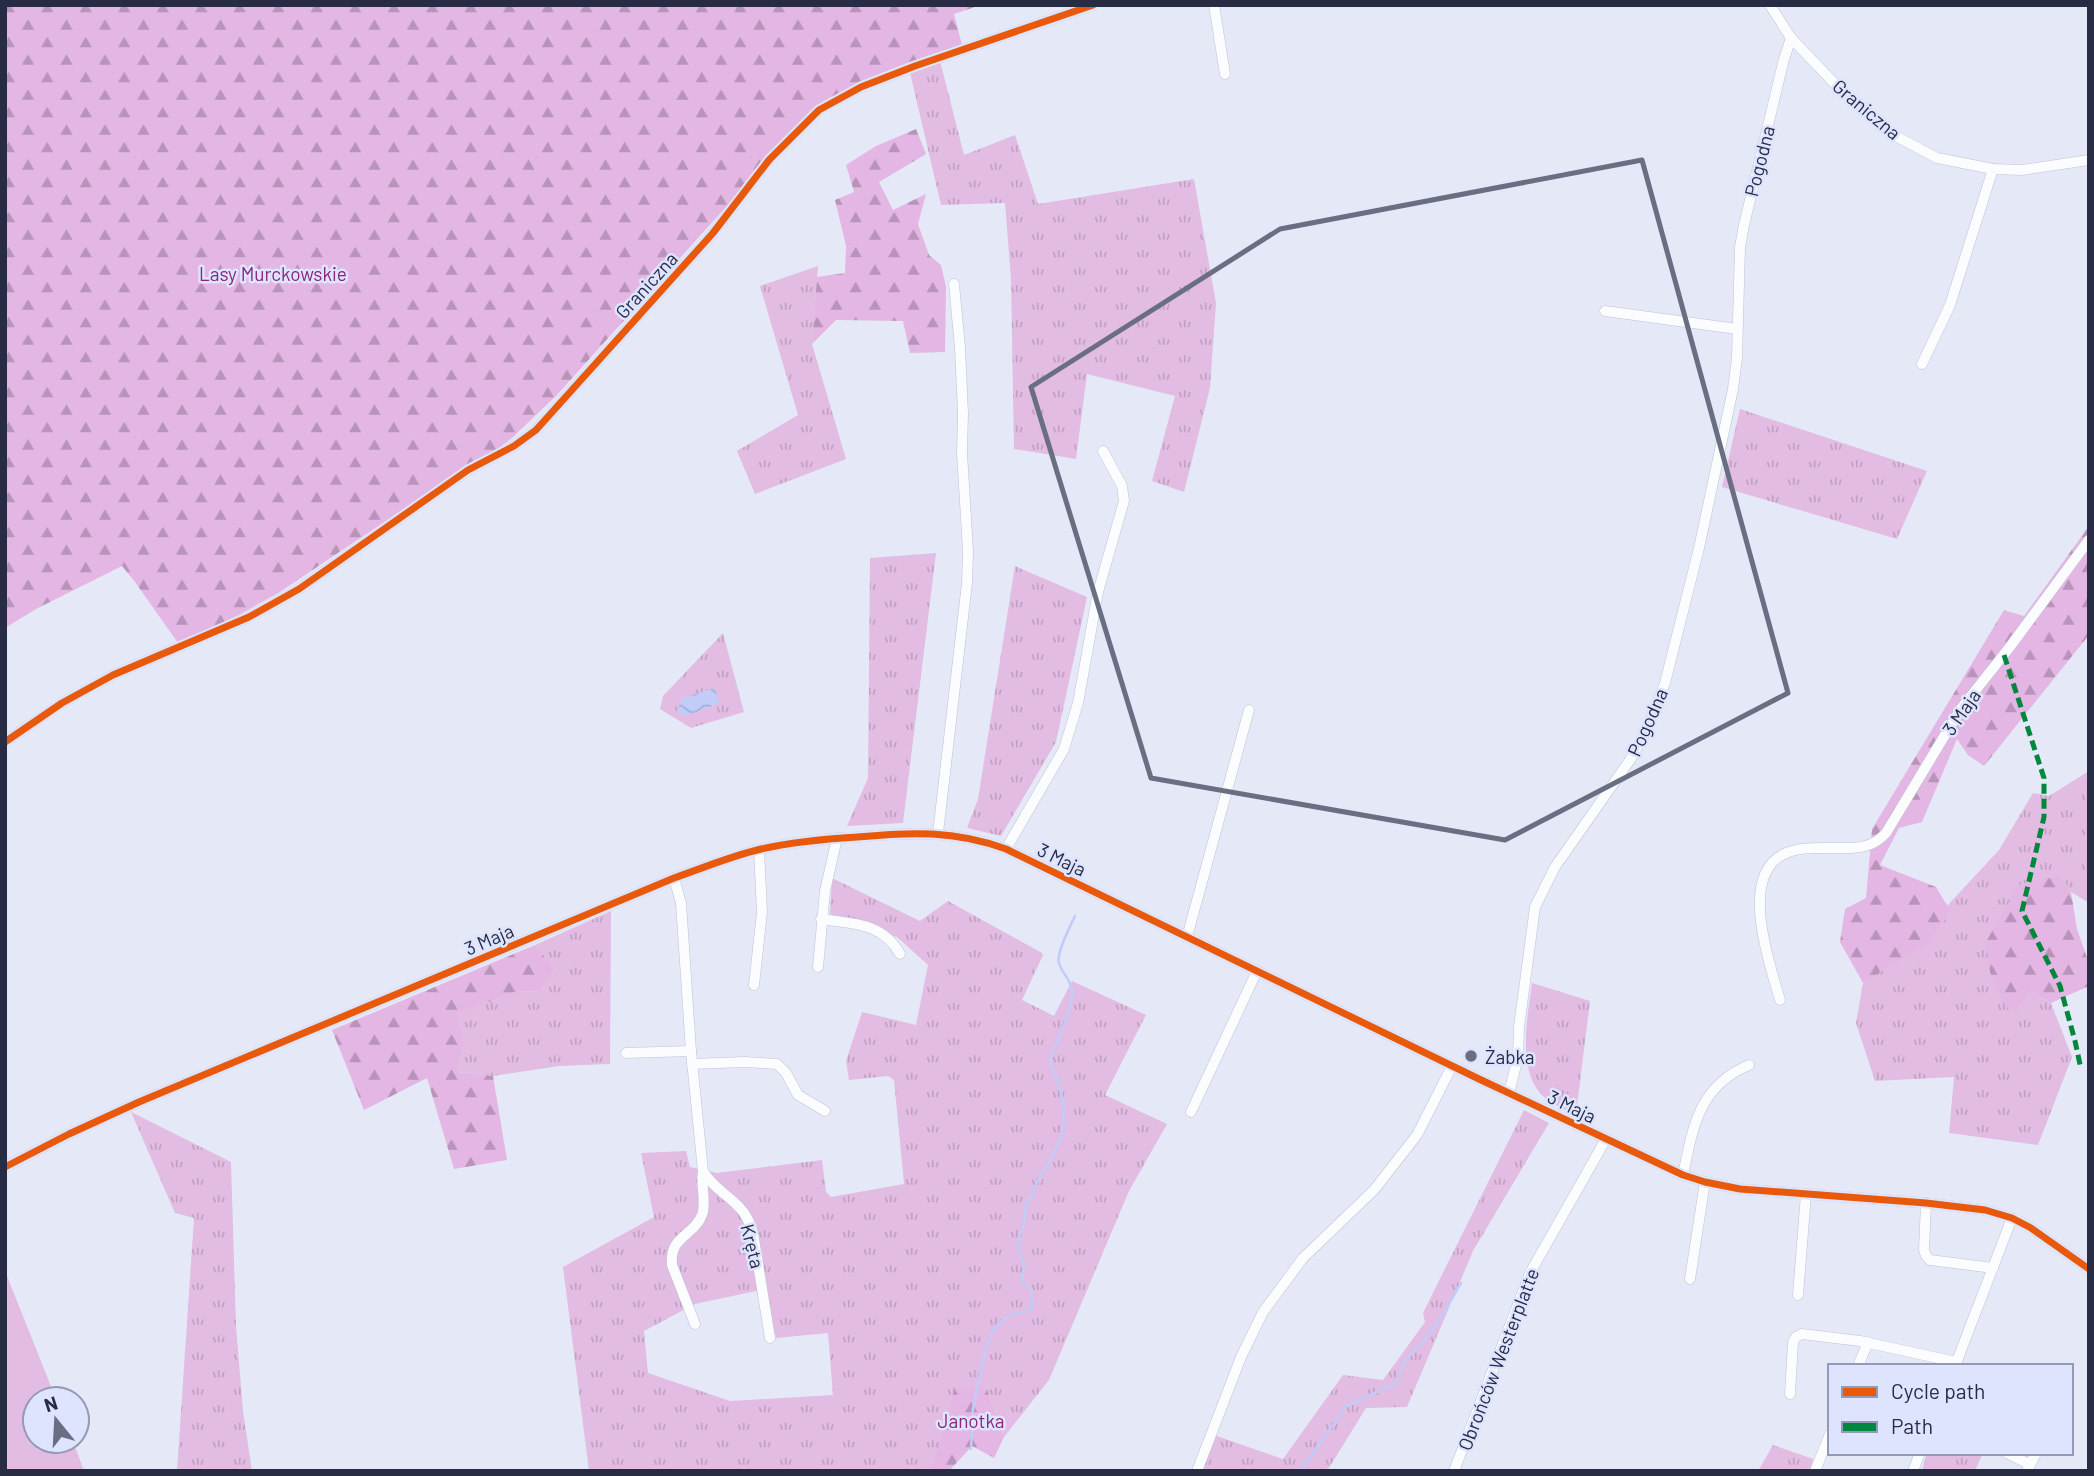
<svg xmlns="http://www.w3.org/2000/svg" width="2094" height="1476" font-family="Barlow,sans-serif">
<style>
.grass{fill:url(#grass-tufts);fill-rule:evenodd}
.forest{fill:url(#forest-firs)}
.garden{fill:#e2bce2}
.water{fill:url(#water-waves)}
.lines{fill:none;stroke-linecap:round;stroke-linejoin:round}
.stream{stroke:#c1ccf8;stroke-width:2.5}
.minor-casing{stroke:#bdc2d4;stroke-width:11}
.minor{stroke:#fbfcfe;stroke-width:10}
.quiet{stroke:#00873e;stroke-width:5;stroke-dasharray:10 5;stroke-linecap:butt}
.cycleway-casing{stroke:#dee4fe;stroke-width:11}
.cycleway{stroke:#e8590c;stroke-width:7}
.marked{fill:none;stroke:#6a6e83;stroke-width:5;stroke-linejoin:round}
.poi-dot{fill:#6a6e83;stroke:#dee4fe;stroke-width:2.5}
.labels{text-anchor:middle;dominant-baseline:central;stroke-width:5;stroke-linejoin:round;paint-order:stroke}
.street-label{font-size:19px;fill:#272c44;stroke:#dee4fe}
.park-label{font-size:19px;fill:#8b247b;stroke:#dee4fe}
.poi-label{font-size:19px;fill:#272c44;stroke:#dee4fe;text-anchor:start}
</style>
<defs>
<pattern id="grass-tufts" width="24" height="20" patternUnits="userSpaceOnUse" patternTransform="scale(1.75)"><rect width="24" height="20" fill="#e2bce2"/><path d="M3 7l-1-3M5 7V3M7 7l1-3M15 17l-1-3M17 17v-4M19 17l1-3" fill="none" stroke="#c2a2c3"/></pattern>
<pattern id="forest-firs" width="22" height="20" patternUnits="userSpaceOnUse" patternTransform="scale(1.75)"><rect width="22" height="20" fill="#e4b6e3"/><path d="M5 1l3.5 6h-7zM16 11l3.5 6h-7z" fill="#b994ba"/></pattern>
<pattern id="water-waves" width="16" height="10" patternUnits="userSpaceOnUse" patternTransform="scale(1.75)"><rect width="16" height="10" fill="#c1ccf8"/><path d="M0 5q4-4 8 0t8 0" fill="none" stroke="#a6afd6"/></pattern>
</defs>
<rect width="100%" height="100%" fill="#e5e9f7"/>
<!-- grass -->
<g class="grass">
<path d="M938 53 964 155 1015 135 1038 204 1194 179 1216 303 1210 388 1184 492 1152 481 1175 396 1087 374 1076 459 1014 449 1011 279 1005 203 941 205 908 64Z"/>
<path d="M818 266 812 344 846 459 755 494 737 451 798 415 760 286Z"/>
<path d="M1740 409 1927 471 1897 539 1722 487Z"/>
<path d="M936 553 903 823 847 826 868 778 870 558Z"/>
<path d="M1015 566 1087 597 1056 742 1001 836 967 828 978 799Z"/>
<path d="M723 633 744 712 691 728 660 709 663 696Z"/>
<path d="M2089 771V903L2071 892 2061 876 2030 991 2051 1003 2072 1057 2038 1145 1949 1133 1954 1077 1875 1081 1856 1023 1863 983 1926 943 1951 912 1947 906 1999 850 2033 793 2049 796Z"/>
<path d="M832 878 920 921 948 901 1042 953 1043 955 1022 1000 1054 1016 1072 981 1146 1015 1105 1095 1167 1124 1129 1191 1049 1380 1004 1437 987 1389 931 1471H589L563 1267 654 1217 641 1153 686 1151 690 1167 717 1173 822 1160 826 1192 831 1197 904 1184 894 1080 888 1076 849 1080 846 1061 862 1012 916 1025 928 965 897 937 830 914ZM765 1289 776 1338 828 1333 833 1395 730 1401 648 1373 644 1331 695 1304Z"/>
<path d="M611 911 610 1064 559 1066 493 1076 457 1072 465 1042 455 1014 516 992 540 991 553 969 535 945Z"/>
<path d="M1532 983 1590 1001 1577 1106 1573 1114C1562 1108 1548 1103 1540 1093 1517 1066 1528 1014 1532 983Z"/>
<path d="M1524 1110 1549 1123 1473 1251 1407 1407 1366 1408 1327 1471H1192L1211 1434 1283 1459 1343 1375 1383 1380 1425 1322 1423 1313Z"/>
<path d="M131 1112 231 1162 236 1326 243 1411 252 1471H177L194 1218 175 1213Z"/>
<path d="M1773 1445 1813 1459 1811 1471H1758Z"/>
<path d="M1927 1453H1983L1975 1471H1922Z"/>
</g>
<!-- forest -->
<g class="forest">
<path d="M5 5H981L954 14 962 45 882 73 814 110 771 151 725 208 557 395 512 438 488 456 433 489 280 592 239 615 178 643 135 582 122 566 36 609 5 628Z"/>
<path d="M916 129 926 154 879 182 893 210 926 194 918 224 929 255 941 265 946 287 945 352 910 353 903 321 836 320 812 344 817 277 845 273 846 246 835 200 854 192 846 165 876 146Z"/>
<path d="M2089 526V635L1984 766 1968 755 1957 739 1922 822 1899 828 1880 865 1936 887 1951 912 1926 944 1863 983 1840 942 1845 909 1866 898 1872 829 2004 610 2024 616Z"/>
<path d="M2061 876 2071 892 2077 929 2089 963V986L2051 1003 2030 991 2017 1010 2006 1007 1990 972 1986 942 2019 884Z"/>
<path d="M535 945 554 969 540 991 516 992 456 1014 465 1042 457 1072 493 1076 507 1160 454 1169 427 1078 364 1110 332 1030Z"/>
<path d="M955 1388 987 1389 1004 1437 994 1458 972 1446 949 1471H931Z"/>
</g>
<!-- garden -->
<path class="garden" d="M5 1271 56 1399H35V1441H73L84 1471H5Z"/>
<!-- water -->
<path class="water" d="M714 688 720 703 686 716 676 712 683 698Z"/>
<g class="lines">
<!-- stream -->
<g class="stream">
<path d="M971 1449 973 1408 986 1347 993 1330 1003 1320 1015 1313 1029 1311 1032 1307 1031 1288 1022 1282 1024 1263 1019 1252 1018 1239 1023 1230 1025 1205 1034 1193 1035 1186C1067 1132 1074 1122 1050 1061 1056 1039 1071 1017 1072 993 1072 980 1062 974 1059 963 1056 953 1070 927 1075 916"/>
<path d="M1301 1471 1345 1407 1396 1383 1404 1362 1423 1342 1442 1316 1461 1283"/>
</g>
<defs>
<g id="minor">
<path d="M1214 5 1225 74"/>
<path d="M1770 5 1791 38 1837 86 1890 133 1937 158 1993 169 2022 170 2089 160"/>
<path d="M1605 311 1737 329"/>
<path d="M1922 364 1950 305 1993 169"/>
<path d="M5 742 62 703 113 675 249 617 299 589 468 470 514 446 536 430 713 233 769 160 819 110 861 87 915 66 1093 5"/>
<path d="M938 833 967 583 968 551 962 453 963 413 960 348 954 284"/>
<path d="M1006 849 1064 749 1078 703 1098 592 1124 501 1122 486 1103 451"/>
<path d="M674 878 681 903 691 1051 703 1171C700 1185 707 1202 702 1215 694 1236 669 1236 672 1265L695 1324"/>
<path d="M821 919C853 924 882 922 900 954"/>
<path d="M1187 937 1249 710"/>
<path d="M818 967 825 891 837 838"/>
<path d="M754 985 762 912 759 850"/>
<path d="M1780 1000C1770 965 1738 876 1784 854 1798 847 1816 848 1832 848 1853 848 1871 850 1886 833L1960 710 2009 648 2089 540"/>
<path d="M626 1053 691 1051"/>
<path d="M692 1064 745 1062 777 1064 786 1073 798 1095 825 1111"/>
<path d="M1509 1093 1518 1057 1519 1027 1535 907 1555 867 1630 760 1645 733 1665 683 1699 548 1733 389 1737 358 1740 247 1744 225 1784 59 1791 38"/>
<path d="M1191 1112 1257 971"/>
<path d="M5 1167 69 1134 139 1102 674 878C703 868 731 856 761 849 792 842 825 839 857 837 911 832 954 830 1006 849L1479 1079 1683 1175 1705 1182 1740 1189 1926 1203 1985 1210 2012 1218 2031 1228 2089 1269"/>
<path d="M703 1171C712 1187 727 1194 740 1208 747 1215 750 1224 753 1233L770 1338"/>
<path d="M1683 1175C1693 1126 1699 1086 1749 1065"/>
<path d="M1926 1203 1924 1250 1926 1256 1930 1260 1993 1268"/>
<path d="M1690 1279 1705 1182"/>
<path d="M1798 1295 1806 1194"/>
<path d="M1858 1366 1868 1342"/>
<path d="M1955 1366 2012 1218"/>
<path d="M1790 1394 1793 1342 1796 1337 1802 1334 1860 1341 1956 1362"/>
<path d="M2007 1453 2029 1464"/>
<path d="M1197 1471 1241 1357 1263 1312 1303 1258 1374 1190 1417 1135 1452 1066"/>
<path d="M1454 1471 1530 1273 1606 1139"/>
<path d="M1815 1471 1830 1434"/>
<path d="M1913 1471 1920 1453"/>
<path d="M2027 1471 2036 1453"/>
</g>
</defs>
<!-- minor casing -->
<use href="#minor" class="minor-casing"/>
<!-- minor -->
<use href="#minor" class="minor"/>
<!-- quiet -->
<path class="quiet" d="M2004 655 2044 778V817L2022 911 2060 986 2075 1041 2081 1069"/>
<defs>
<g id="cycleway">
<path d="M5 742 62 703 113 675 249 617 299 589 468 470 514 446 536 430 713 233 769 160 819 110 861 87 915 66 1093 5"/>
<path d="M5 1167 69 1134 139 1102 674 878C703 868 731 856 761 849 792 842 825 839 857 837 911 832 954 830 1006 849L1479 1079 1683 1175 1705 1182 1740 1189 1926 1203 1985 1210 2012 1218 2031 1228 2089 1269"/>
</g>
</defs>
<!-- cycleway casing -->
<use href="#cycleway" class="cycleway-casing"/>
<!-- cycleway -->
<use href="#cycleway" class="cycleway"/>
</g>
<!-- marked area -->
<path class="marked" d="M1642 160 1788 693 1505 840 1151 778 1031 387 1280 229Z"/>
<!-- markers -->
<circle class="poi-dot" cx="1471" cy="1056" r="7"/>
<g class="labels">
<!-- street labels -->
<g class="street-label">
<text transform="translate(1867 109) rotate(40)">Graniczna</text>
<text transform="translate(1759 161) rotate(-76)">Pogodna</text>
<text transform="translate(646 285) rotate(-48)">Graniczna</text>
<text transform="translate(1961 712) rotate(-55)">3 Maja</text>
<text transform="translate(1647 722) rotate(-66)">Pogodna</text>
<text transform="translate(1062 859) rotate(26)">3 Maja</text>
<text transform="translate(489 939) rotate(-23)">3 Maja</text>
<text transform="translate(1572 1106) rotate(26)">3 Maja</text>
<text transform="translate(753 1246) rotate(76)">Kręta</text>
<text transform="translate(1498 1359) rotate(-69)">Obrońców Westerplatte</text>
</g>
<!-- park labels -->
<g class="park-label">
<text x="273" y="273">Lasy Murckowskie</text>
<text x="971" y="1420">Janotka</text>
</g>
<!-- poi labels -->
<g class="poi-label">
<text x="1485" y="1056">Żabka</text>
</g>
</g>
<!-- border -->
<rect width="2094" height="1476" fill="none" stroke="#272c44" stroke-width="14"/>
<!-- legend -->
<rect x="1828" y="1364" width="245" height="91" fill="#dee4fe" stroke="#959ab4" stroke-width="2"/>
<rect x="1842" y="1387" width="35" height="10" fill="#e8590c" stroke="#959ab4" stroke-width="2"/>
<text x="1891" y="1399" font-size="21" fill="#272c44">Cycle path</text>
<rect x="1842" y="1422" width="35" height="10" fill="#00873e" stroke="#959ab4" stroke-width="2"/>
<text x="1891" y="1434" font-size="21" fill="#272c44">Path</text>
<!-- north arrow -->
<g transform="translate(56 1420) rotate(342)"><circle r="33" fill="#dee4fe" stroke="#959ab4" stroke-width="2"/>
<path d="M0-5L12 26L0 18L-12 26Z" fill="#6a6e83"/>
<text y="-10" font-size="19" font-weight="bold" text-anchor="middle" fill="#272c44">N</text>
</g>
</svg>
